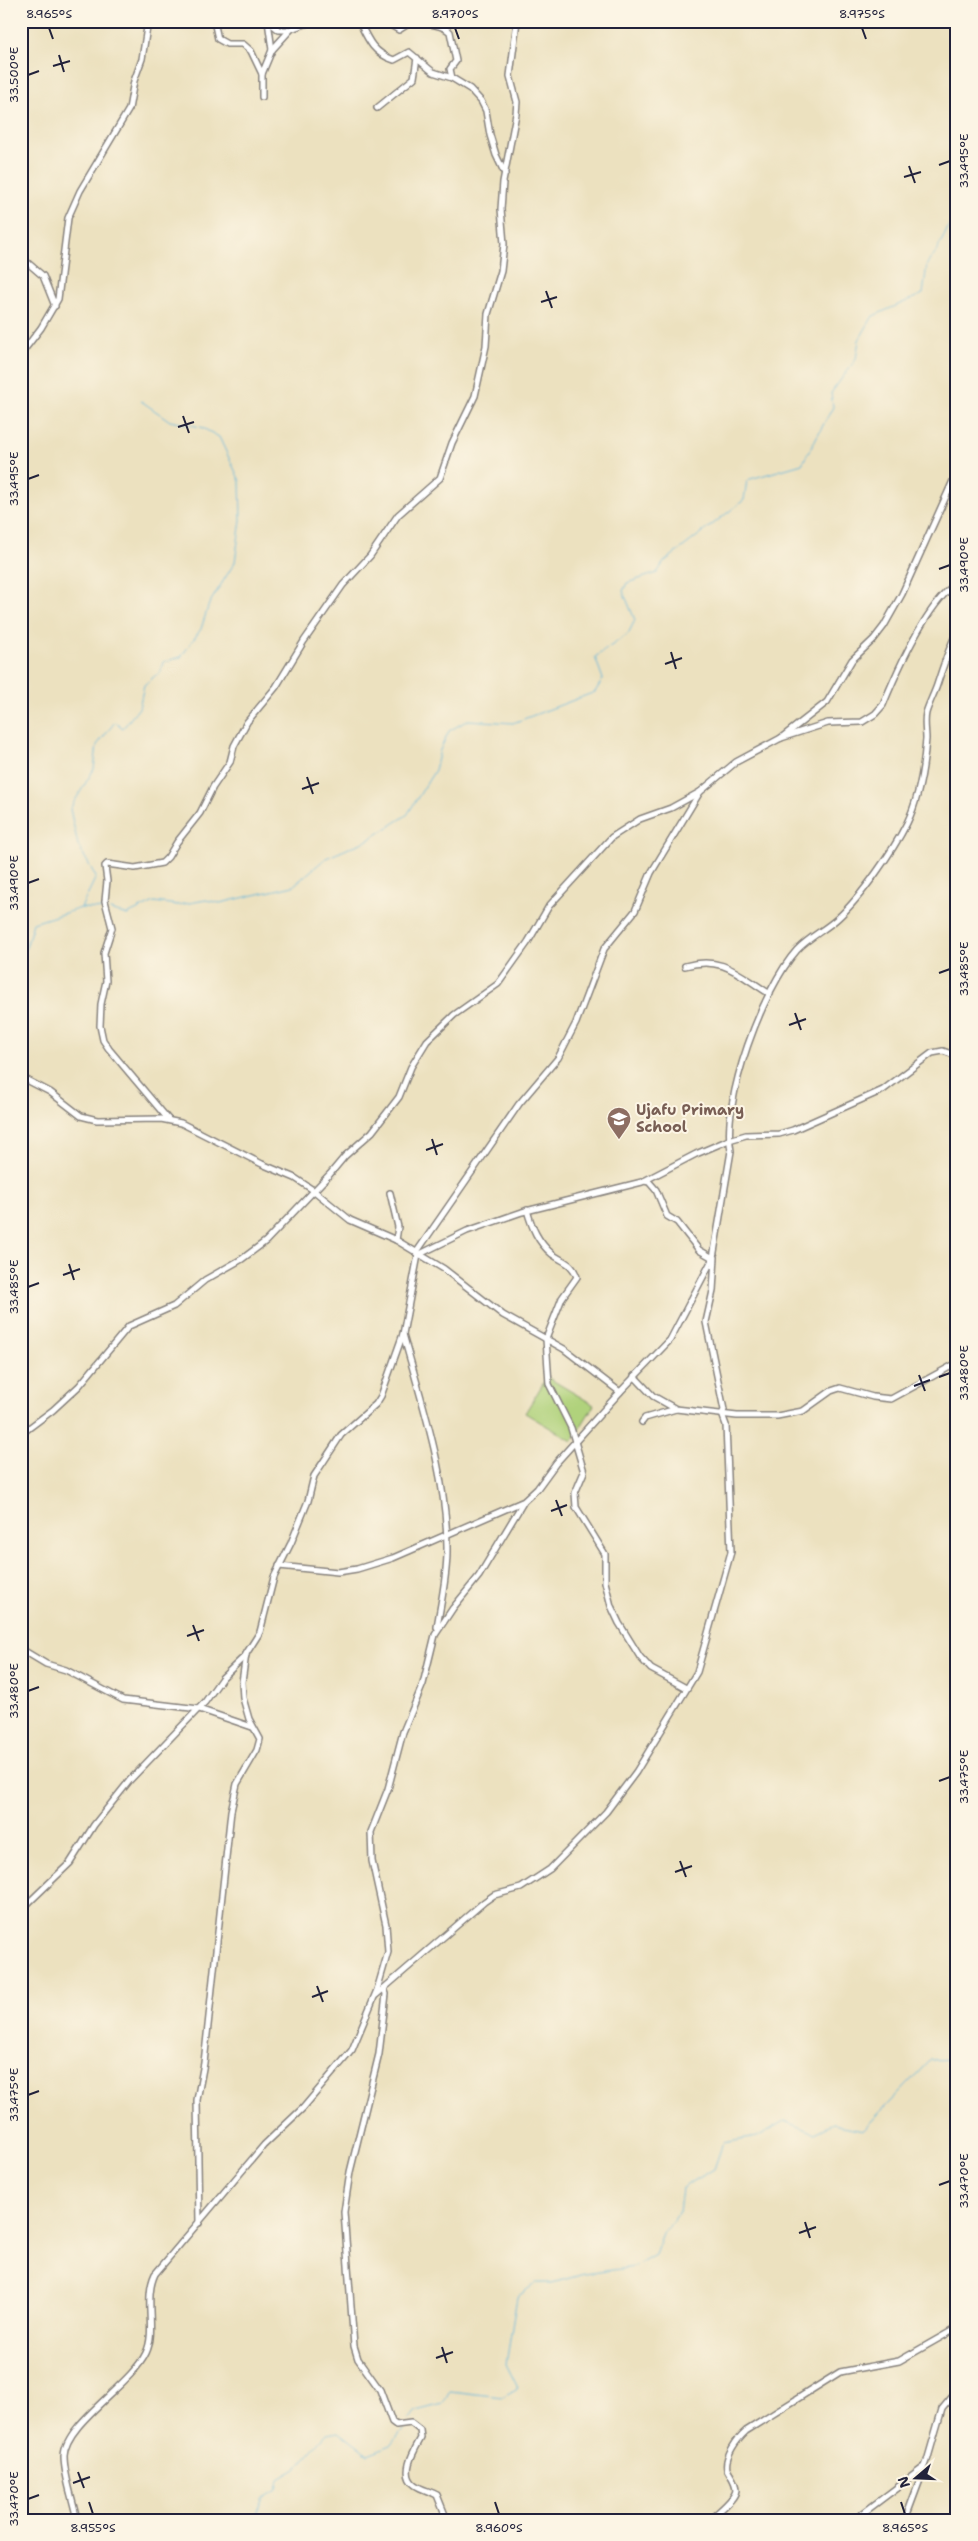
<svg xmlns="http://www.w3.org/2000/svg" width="978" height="2541" font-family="'Shantell Sans',sans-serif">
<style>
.grass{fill:#b0d27b;stroke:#697a5b}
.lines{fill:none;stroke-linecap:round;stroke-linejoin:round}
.stream{stroke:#5fb4db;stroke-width:1}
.minor-casing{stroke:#87827d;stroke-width:8}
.minor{stroke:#fff;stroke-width:5}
.ticks{fill:none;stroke:#22223b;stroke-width:2}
.labels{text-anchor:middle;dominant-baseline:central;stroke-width:4;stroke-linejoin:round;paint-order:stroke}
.education-label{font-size:15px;font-weight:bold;fill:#785e54;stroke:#fcf5e5;text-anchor:start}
.neatline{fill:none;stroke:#22223b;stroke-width:2}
.ticks-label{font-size:12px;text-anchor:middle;fill:#22223b}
</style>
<rect width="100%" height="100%" fill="#fcf5e5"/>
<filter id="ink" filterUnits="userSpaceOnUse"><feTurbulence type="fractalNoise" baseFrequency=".02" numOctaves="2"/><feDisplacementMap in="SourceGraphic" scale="10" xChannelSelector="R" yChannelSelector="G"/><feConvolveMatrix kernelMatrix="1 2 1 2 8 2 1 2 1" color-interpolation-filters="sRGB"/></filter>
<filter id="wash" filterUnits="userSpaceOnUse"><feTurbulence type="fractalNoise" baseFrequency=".0096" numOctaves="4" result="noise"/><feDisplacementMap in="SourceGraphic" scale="20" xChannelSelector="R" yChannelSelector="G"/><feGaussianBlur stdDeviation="1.12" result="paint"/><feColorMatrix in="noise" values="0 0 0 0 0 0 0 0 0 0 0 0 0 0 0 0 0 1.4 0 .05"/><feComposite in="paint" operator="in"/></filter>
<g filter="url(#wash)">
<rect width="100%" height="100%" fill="#ece1bf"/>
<!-- grass -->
<path class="grass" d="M547 1377 594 1405 572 1441 525 1413Z"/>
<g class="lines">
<!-- stream -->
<g class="stream">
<path d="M81 908 106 909"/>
<path d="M110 910 127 915 154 902 178 905 206 900 220 903 293 886 326 858 368 840 407 815 435 770 440 750 449 731 468 720 513 723 595 692 603 679 595 657 628 634 635 620 623 591 627 583 657 573 664 562 744 500 747 480 802 464 833 407 831 393 856 359 859 340 873 316 923 294 927 264 936 252 957 210"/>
<path d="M21 966 33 923 81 908 96 877 78 845 70 809 94 769 97 745 115 722 123 728 139 708 144 685 161 671 163 662 181 657 201 629 209 604 235 562 241 520 240 481 219 437 201 427 170 421 141 401"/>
<path d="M409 2420 416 2411 443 2404 450 2391 502 2397 518 2388 506 2364 517 2297 536 2283H552L584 2274 634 2267 655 2255 663 2233 679 2212 682 2188 714 2169 723 2143 757 2137 785 2121 815 2133 833 2124 863 2130 930 2060 957 2059"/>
<path d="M254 2520 264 2497 277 2489 279 2479 296 2469 327 2434 339 2432 368 2454 391 2445 405 2426"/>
</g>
</g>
</g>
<g filter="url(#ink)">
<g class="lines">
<defs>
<g id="minor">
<path d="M214 21 218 39 227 44H243L251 51 262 74"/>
<path d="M268 21 272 50"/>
<path d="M359 21C368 40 373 53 394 60L409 52 433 72 452 78 470 89 481 101 486 111 490 135 496 155 505 174"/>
<path d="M394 21 399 29"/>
<path d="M423 21C433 27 441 23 450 32L456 61 450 69 452 78"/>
<path d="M269 22 279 30H290"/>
<path d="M389 24 399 30 413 21"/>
<path d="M262 97V74L272 50 291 29 314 21"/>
<path d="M377 108 414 78 417 58"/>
<path d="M21 257 43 276 55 306"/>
<path d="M21 354 41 328 58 299 68 218 80 191 129 109 134 81 142 59 148 21"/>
<path d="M781 738 827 702 852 660 874 639 884 626 902 594 957 472"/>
<path d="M685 966C723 955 739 975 770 994"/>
<path d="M21 1077 50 1092 81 1116 97 1120 161 1119 181 1123 262 1164 295 1178 313 1190 350 1220 396 1240 444 1269 503 1315 564 1349 620 1392"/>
<path d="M168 1119 109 1049 103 1040 100 1026 101 1004 106 981 104 953 112 928 105 901 107 881 105 866 107 864 135 868 162 863 168 857 177 842 200 813 213 787 230 762 234 746 247 722 276 687 304 641 343 585 370 556 398 515 440 478 452 443 475 396 486 346 488 314 501 271 504 244 501 209 503 182 516 114 517 102 510 76 517 21"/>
<path d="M644 1181 649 1182 656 1190 667 1216 677 1222 699 1250 713 1258"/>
<path d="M390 1193 398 1227 396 1240"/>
<path d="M527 1210C532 1228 538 1242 552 1254 563 1262 572 1262 577 1277L562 1298 546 1339 549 1384 571 1428 584 1472 575 1493 576 1507 605 1554V1582L611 1606 619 1623 640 1657 651 1669 686 1688"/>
<path d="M416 1253 519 1104 558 1058 576 1023 604 949 635 911 651 873 700 792 736 762 781 738 828 723 862 722 875 714 883 705C897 671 926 604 957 583"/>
<path d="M403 1334C422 1403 448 1480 447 1552 447 1577 441 1602 437 1627"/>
<path d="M634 1376 653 1396 676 1409 737 1416H777L803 1411 831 1391 840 1388 873 1397 891 1399 957 1363"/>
<path d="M642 1422 645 1418 676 1409"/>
<path d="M21 1434 53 1410 79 1386 129 1326 174 1306 205 1280 242 1259 266 1241 330 1174 345 1156 372 1132 399 1097 411 1067 427 1041 454 1015 498 984 528 942 549 906 612 837 640 819 671 808 700 792"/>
<path d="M279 1566 338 1572 357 1569 393 1558 522 1502"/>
<path d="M21 1649 46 1664 66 1670 123 1700 199 1709 252 1727"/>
<path d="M21 1910 70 1863 94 1825 130 1780 205 1702 222 1678 246 1655"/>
<path d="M384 1988 386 1994 379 2054 350 2172 344 2212 354 2346 358 2359 380 2390 392 2422 396 2425 411 2423 420 2430 421 2438C415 2449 399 2474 415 2485 422 2490 430 2491 437 2495L447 2520"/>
<path d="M376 1995 484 1902 494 1895 521 1888 550 1869 606 1812 636 1772 697 1672 731 1552 726 1425 722 1414 724 1410 706 1322 713 1291 715 1257"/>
<path d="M199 2223 197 2100 204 2063 231 1811 237 1784 257 1750 260 1739 249 1719 243 1698 242 1682 246 1654 260 1632 274 1577 291 1543 308 1501 314 1476 341 1435 376 1404 381 1396 403 1334 418 1255 467 1231 522 1212 642 1182 696 1154 729 1140 746 1135 779 1134 793 1130 883 1090 932 1053 943 1051 957 1056"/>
<path d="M77 2520C73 2499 64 2477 64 2456 65 2423 131 2385 146 2353 157 2330 143 2299 155 2274L264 2145 303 2108 352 2050 377 1990 388 1952 386 1925 372 1861 371 1832 388 1789 403 1732 423 1684 435 1635 453 1608 479 1576 524 1501 537 1489 556 1463 620 1392 670 1340 713 1258 731 1151C721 1101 763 988 797 950 809 937 825 930 838 918 861 897 893 851 907 823 919 798 924 767 926 739 926 731 924 721 926 713 929 703 934 694 937 685 943 666 949 649 957 631"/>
<path d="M710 2520C717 2512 735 2500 736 2490 736 2481 729 2474 727 2469 724 2456 738 2438 746 2431L840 2372 899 2361 957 2328"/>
<path d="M854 2520 923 2468"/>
<path d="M905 2520 927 2461 942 2409 957 2391"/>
</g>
</defs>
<!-- minor casing -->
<use href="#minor" class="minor-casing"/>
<!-- minor -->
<use href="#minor" class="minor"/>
</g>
</g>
<!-- ticks -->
<path class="ticks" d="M49 28 53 39M455 28 459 39M862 28 866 39M59 55 64 72M53 66 70 61M28 75 39 71M939 165 950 161M909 166 915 183M904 177 921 172M546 291 552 308M541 302 557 297M183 416 189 433M178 427 194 422M28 479 39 475M939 569 950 565M671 652 676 669M665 664 682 658M307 777 313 794M302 789 319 783M28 883 39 879M939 973 950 969M795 1013 801 1030M789 1025 806 1019M432 1139 437 1155M426 1150 443 1144M69 1264 74 1280M63 1275 80 1269M28 1287 39 1283M919 1375 925 1391M939 1377 950 1373M914 1386 930 1380M556 1500 562 1516M551 1511 567 1505M193 1625 199 1641M187 1636 204 1630M28 1691 39 1687M939 1781 950 1777M680 1861 686 1877M675 1872 692 1866M317 1986 323 2002M312 1997 328 1991M28 2095 39 2091M939 2185 950 2181M805 2222 810 2238M799 2233 816 2227M442 2347 447 2363M436 2358 453 2352M78 2472 84 2488M73 2483 90 2477M28 2499 39 2495M89 2502 93 2514M495 2502 499 2514M901 2502 905 2514"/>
<!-- icons -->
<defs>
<symbol id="school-pin" viewBox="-11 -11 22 30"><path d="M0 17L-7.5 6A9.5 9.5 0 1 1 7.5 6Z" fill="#8d6e63" stroke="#fcf5e5"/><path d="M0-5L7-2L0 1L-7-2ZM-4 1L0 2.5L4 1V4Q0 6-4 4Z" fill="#fff"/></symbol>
</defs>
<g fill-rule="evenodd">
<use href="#school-pin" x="605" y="1105" width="28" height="38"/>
</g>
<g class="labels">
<!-- education labels -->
<g class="education-label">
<text x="636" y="1110">Ujafu Primary<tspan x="636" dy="17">School</tspan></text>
</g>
</g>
<!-- margin -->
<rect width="978" height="2541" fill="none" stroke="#fcf5e5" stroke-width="55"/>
<!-- north arrow -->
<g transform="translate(916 2478) rotate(251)" stroke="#fcf5e5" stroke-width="4" paint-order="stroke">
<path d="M0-4L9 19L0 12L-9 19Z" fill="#22223b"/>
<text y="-8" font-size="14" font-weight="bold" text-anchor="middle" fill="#22223b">N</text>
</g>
<rect x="28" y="28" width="922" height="2486" class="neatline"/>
<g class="ticks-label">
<text x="49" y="18">8.965°S</text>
<text x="455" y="18">8.970°S</text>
<text x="862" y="18">8.975°S</text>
<text transform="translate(14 75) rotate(-90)" y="4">33.500°E</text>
<text transform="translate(964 161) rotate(-90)" y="4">33.495°E</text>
<text transform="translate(14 479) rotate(-90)" y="4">33.495°E</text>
<text transform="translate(964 565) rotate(-90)" y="4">33.490°E</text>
<text transform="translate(14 883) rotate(-90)" y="4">33.490°E</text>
<text transform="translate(964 969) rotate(-90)" y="4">33.485°E</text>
<text transform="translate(14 1287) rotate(-90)" y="4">33.485°E</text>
<text transform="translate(964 1373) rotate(-90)" y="4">33.480°E</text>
<text transform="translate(14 1691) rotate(-90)" y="4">33.480°E</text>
<text transform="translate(964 1777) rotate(-90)" y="4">33.475°E</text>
<text transform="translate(14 2095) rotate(-90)" y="4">33.475°E</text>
<text transform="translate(964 2181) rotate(-90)" y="4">33.470°E</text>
<text transform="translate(14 2499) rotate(-90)" y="4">33.470°E</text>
<text x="93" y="2532">8.955°S</text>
<text x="499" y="2532">8.960°S</text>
<text x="905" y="2532">8.965°S</text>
</g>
</svg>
